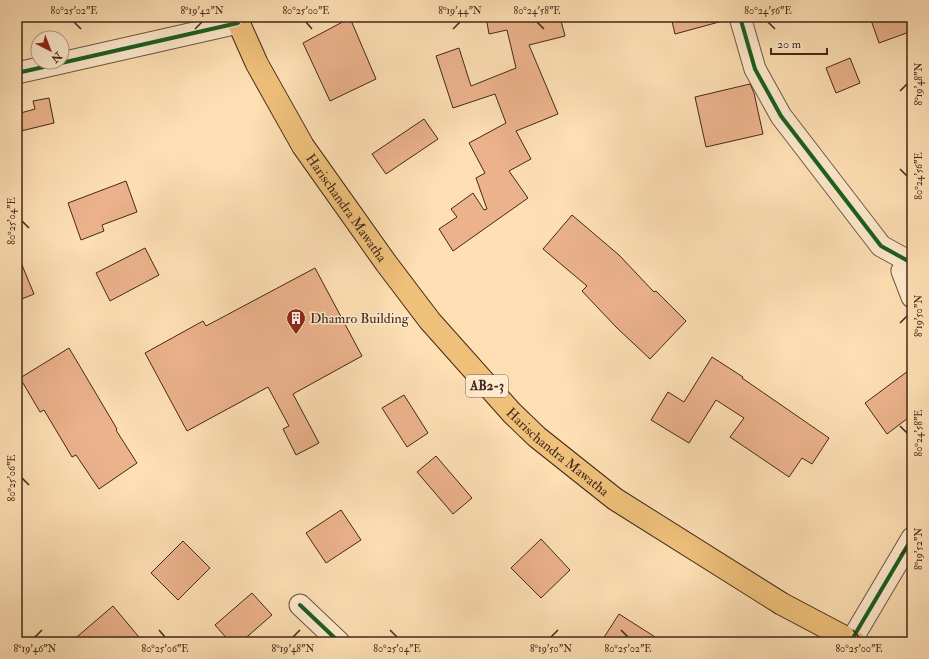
<svg xmlns="http://www.w3.org/2000/svg" width="929" height="659" font-family="'IM FELL Double Pica',serif">
<style>
.building{fill:#ebb28b;stroke:#43281a}
.lines{fill:none;stroke-linecap:round;stroke-linejoin:round}
.minor-casing{stroke:#725640;stroke-width:23}
.major-casing{stroke:#43281a;stroke-width:24}
.minor{stroke:#feeace;stroke-width:21}
.major{stroke:#eec07a;stroke-width:22}
.cycleway-casing{stroke:#feeace;stroke-width:6}
.cycleway{stroke:#1b5e20;stroke-width:4}
.ticks{fill:none;stroke:#43281a;stroke-width:1.5}
.labels{text-anchor:middle;dominant-baseline:central;stroke-width:3;stroke-linejoin:round;paint-order:stroke}
.shield{fill:#feeace;stroke:#7b6250;stroke-width:1}
.shield-label{font-size:13px;font-weight:bold;fill:#43281a}
.street-label{font-size:14px;fill:#43281a;stroke:#feeace}
.poi-label{font-size:14px;fill:#43281a;stroke:#feeace;text-anchor:start}
.neatline{fill:none;stroke:#43281a;stroke-width:1.5}
.ticks-label{font-size:10px;text-anchor:middle;fill:#43281a}
</style>
<rect width="100%" height="100%" fill="#fddfb3"/>
<filter id="stains"><feTurbulence type="fractalNoise" baseFrequency=".005" numOctaves="4"/><feColorMatrix values="0 0 0 0 .2 0 0 0 0 .09 0 0 0 0 .02 0 0 0 .5 -.17"/></filter>
<radialGradient id="worn" r=".72"><stop offset=".6" stop-color="#630" stop-opacity="0"/><stop offset="1" stop-color="#630" stop-opacity=".3"/></radialGradient>
<!-- building -->
<g class="building">
<path d="M486 17H560L565 36 529 45 558 114 516 131 531 159 509 171 528 198 453 251 439 229 457 217 451 209 473 193 484 210 487 209 476 178 485 173 469 143 506 123 495 94 453 108 436 56 459 48 471 86 516 68 507 30 489 34Z"/>
<path d="M671 17H718L719 22 675 34Z"/>
<path d="M870 17H912V31L879 43Z"/>
<path d="M350 18 376 79 330 101 303 43Z"/>
<path d="M850 58 860 83 836 93 826 68Z"/>
<path d="M750 84 754 93 763 134 706 147 695 97Z"/>
<path d="M49 98 54 123 17 132V114L35 109 33 101Z"/>
<path d="M424 119 438 139 386 174 372 154Z"/>
<path d="M126 181 137 212 102 225 104 231 81 240 68 203Z"/>
<path d="M572 215 619 255 654 292 656 291 686 321 650 359 616 327 582 291 587 286 543 249Z"/>
<path d="M145 248 159 275 110 301 96 273Z"/>
<path d="M17 253 34 294 17 301Z"/>
<path d="M315 268 362 356 293 394 319 443 296 455 283 429 289 426 268 387 187 431 145 353 203 321 206 326Z"/>
<path d="M69 348 117 429 116 430 137 463 99 489 76 455 72 457 44 410 40 412 20 378Z"/>
<path d="M712 357 743 377 742 378 829 438 812 464 802 458 789 477 730 437 744 418 716 400 689 443 651 420 668 392 684 402Z"/>
<path d="M912 368V415L887 434 865 403Z"/>
<path d="M404 395 428 433 407 447 382 408Z"/>
<path d="M436 456 472 498 453 514 417 472Z"/>
<path d="M341 510 361 540 326 563 306 533Z"/>
<path d="M541 539 570 570 541 598 511 568Z"/>
<path d="M183 541 210 568 178 600 151 573Z"/>
<path d="M252 593 272 615 241 642H230L215 625Z"/>
<path d="M113 606 143 642H71Z"/>
<path d="M619 614 663 642H601Z"/>
</g>
<g class="lines">
<defs>
<g id="minor">
<path d="M740 17 755 69 781 116 881 246 910 262"/>
<path d="M17 73 238 23"/>
<path d="M912 261 902 271 912 297"/>
<path d="M300 605 339 642"/>
<path d="M851 641 912 538"/>
</g>
<g id="major">
<path id="s1" d="M236 17 257 64 303 146 386 263 430 321 512 413 537 437 615 499 782 604 854 642"/>
</g>
</defs>
<!-- minor casing -->
<use href="#minor" class="minor-casing"/>
<!-- major casing -->
<use href="#major" class="major-casing"/>
<!-- minor -->
<use href="#minor" class="minor"/>
<!-- major -->
<use href="#major" class="major"/>
<defs>
<g id="cycleway">
<path d="M740 17 755 69 781 116 881 246 910 262"/>
<path d="M17 73 238 23"/>
<path d="M300 605 339 642"/>
<path d="M851 641 912 538"/>
</g>
</defs>
<!-- cycleway casing -->
<use href="#cycleway" class="cycleway-casing"/>
<!-- cycleway -->
<use href="#cycleway" class="cycleway"/>
</g>
<!-- ticks -->
<path class="ticks" d="M74 22 81 29M306 22 312 29M537 22 544 29M768 22 775 29M195 29 202 22M453 29 460 22M900 91 907 84M900 169 907 176M22 221 29 228M900 323 907 316M900 426 907 433M22 478 29 485M900 555 907 549M159 630 165 637M390 630 397 637M621 630 628 637M853 630 859 637M35 637 42 630M293 637 300 630M551 637 558 630"/>
<!-- icons -->
<defs>
<symbol id="building-pin" viewBox="-11 -11 22 30"><path d="M0 17L-7.5 6A9.5 9.5 0 1 1 7.5 6Z" fill="#8f2418" stroke="#feeace"/><path d="M-4-6H4V6H1V3H-1V6H-4ZM-2.5-4.3h1.7v1.8h-1.7ZM.8-4.3h1.7v1.8H.8ZM-2.5-1h1.7V.8h-1.7ZM.8-1h1.7V.8H.8Z" fill="#fff"/></symbol>
</defs>
<g fill-rule="evenodd">
<use href="#building-pin" x="285" y="307" width="22" height="30"/>
</g>
<g class="labels">
<!-- shield labels -->
<rect class="shield" x="466" y="375" width="42" height="22" rx="3"/>
<g class="shield-label">
<text x="487" y="386">AB2-3</text>
</g>
<!-- street labels -->
<g class="street-label">
<text stroke="none"><textPath href="#s1" startOffset="221">Harischandra Mawatha</textPath></text>
<text stroke="none"><textPath href="#s1" startOffset="545">Harischandra Mawatha</textPath></text>
</g>
<!-- poi labels -->
<g class="poi-label">
<text x="310" y="318">Dhamro Building</text>
</g>
</g>
<!-- margin -->
<rect width="929" height="659" fill="none" stroke="#fddfb3" stroke-width="44"/>
<!-- north arrow -->
<g transform="translate(50 50) rotate(138)"><circle r="19" fill="#feeace" stroke="#b39c86"/>
<path d="M0-3L7 15L0 10L-7 15Z" fill="#8f2418"/>
<text y="-6" font-size="11" font-weight="bold" text-anchor="middle" fill="#43281a">N</text>
</g>
<!-- scale -->
<path d="M771 48v6h56v-6" fill="none" stroke="#43281a" stroke-width="2"/>
<text x="777" y="48" font-size="12" fill="#43281a" stroke="#feeace" stroke-width="3" paint-order="stroke">20 m</text>
<rect x="22" y="22" width="885" height="615" class="neatline"/>
<g class="ticks-label">
<text x="74" y="14">80°25'02"E</text>
<text x="202" y="14">8°19'42"N</text>
<text x="306" y="14">80°25'00"E</text>
<text x="460" y="14">8°19'44"N</text>
<text x="537" y="14">80°24'58"E</text>
<text x="768" y="14">80°24'56"E</text>
<text transform="translate(918 84) rotate(-90)" y="4">8°19'48"N</text>
<text transform="translate(918 176) rotate(-90)" y="4">80°24'56"E</text>
<text transform="translate(11 221) rotate(-90)" y="4">80°25'04"E</text>
<text transform="translate(918 316) rotate(-90)" y="4">8°19'50"N</text>
<text transform="translate(918 433) rotate(-90)" y="4">80°24'58"E</text>
<text transform="translate(11 478) rotate(-90)" y="4">80°25'06"E</text>
<text transform="translate(918 549) rotate(-90)" y="4">8°19'52"N</text>
<text x="35" y="652">8°19'46"N</text>
<text x="165" y="652">80°25'06"E</text>
<text x="293" y="652">8°19'48"N</text>
<text x="397" y="652">80°25'04"E</text>
<text x="551" y="652">8°19'50"N</text>
<text x="628" y="652">80°25'02"E</text>
<text x="859" y="652">80°25'00"E</text>
</g>
<rect width="100%" height="100%" filter="url(#stains)"/>
<rect width="100%" height="100%" fill="url(#worn)"/>
</svg>
